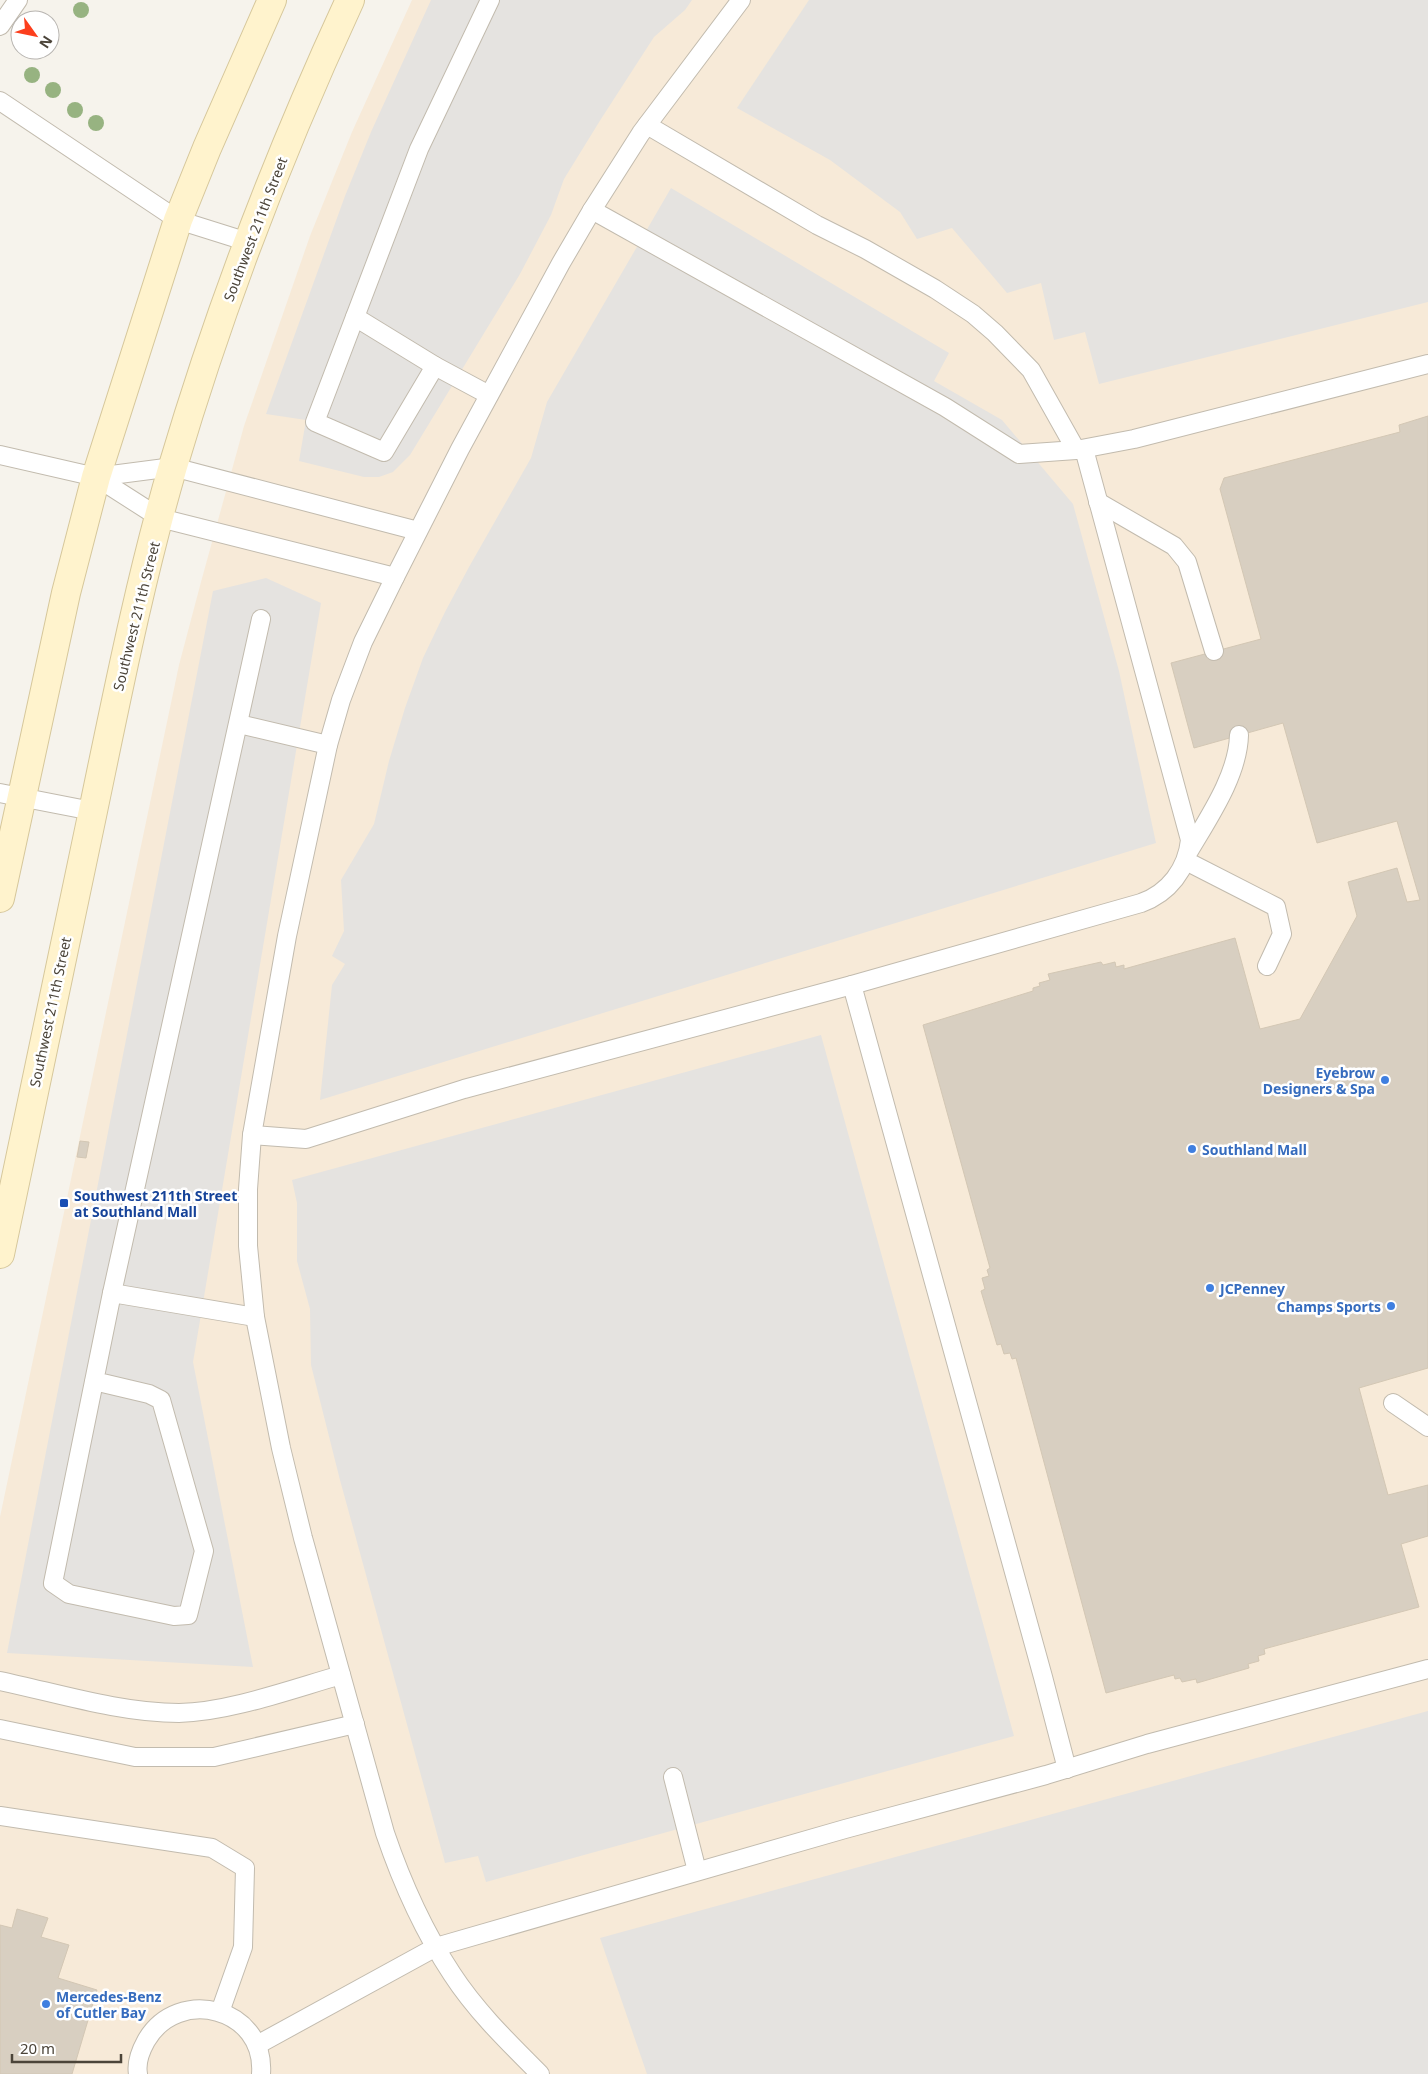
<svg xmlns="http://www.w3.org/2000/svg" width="1428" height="2074" font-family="'Noto Sans',sans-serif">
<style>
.commercial{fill:#f7ead8}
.parking{fill:#e5e3e0}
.building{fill:#d8cfc1;stroke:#d3c7b4}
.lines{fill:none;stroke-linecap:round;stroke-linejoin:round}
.service-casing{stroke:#c2bbae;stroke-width:20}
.secondary-casing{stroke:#d6c79b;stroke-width:30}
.service{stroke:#fff;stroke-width:18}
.secondary{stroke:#fff3cd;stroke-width:28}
.tree{fill:#97b381}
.shop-dot{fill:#3f7fe0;stroke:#fff;stroke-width:2}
.transit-dot{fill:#1a4fb4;stroke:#fff;stroke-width:2}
.labels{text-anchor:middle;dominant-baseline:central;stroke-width:5;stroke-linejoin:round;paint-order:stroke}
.street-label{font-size:14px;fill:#4b4439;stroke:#fff}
.shop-label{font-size:14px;font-weight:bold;fill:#366cbe;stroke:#fff;text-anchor:start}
.transit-label{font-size:14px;font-weight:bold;fill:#164399;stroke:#fff;text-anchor:start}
</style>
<rect width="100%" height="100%" fill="#f6f3ec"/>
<!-- commercial -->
<path class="commercial" d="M412 0H1428V2074H0V1517L179 665 201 582 244 426 310 236 352 132Z"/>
<!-- parking -->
<g class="parking">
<path d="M431 0H692L685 10 654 37 601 119 564 179 551 215 520 274 410 455 393 472 379 477H364L299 461 306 420 266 414 345 196 371 132Z"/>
<path d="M809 0H1428V302L1099 384 1085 332 1054 340 1041 283 1007 293 952 228 917 239 900 212 830 160 737 108Z"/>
<path d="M671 188 949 353 934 381 1002 420 1073 504 1119 671 1156 843 320 1100 332 985 345 964 332 956 344 931 341 880 374 824 389 761 405 708 423 658 445 612 469 567 531 458 547 402Z"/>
<path d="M266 578 321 603 193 1362 253 1667 7 1653 213 591Z"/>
<path d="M821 1035 1014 1736 486 1882 478 1856 445 1863 340 1480 311 1365 310 1309 297 1261V1203L292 1180Z"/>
<path d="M1428 1711V2074H647L600 1938Z"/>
</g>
<!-- building -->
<g class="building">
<path d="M1428 416V1368L1359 1388 1388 1495 1428 1485V1536L1401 1544 1419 1607 1264 1649 1265 1654 1258 1656 1259 1661 1248 1664 1249 1668 1197 1683 1196 1679 1182 1682 1180 1678 1175 1679 1174 1675 1106 1693 1016 1358 1012 1359 1010 1353 1004 1354 1001 1344 997 1345 981 1291 985 1289 982 1278 989 1276 987 1270 990 1268 923 1025 1033 991V988L1040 986 1039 983 1050 980 1048 974 1101 962 1103 965 1115 962 1116 967 1124 965V969L1235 938 1260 1029 1300 1019 1357 916 1348 882 1397 868 1407 902 1420 900 1397 821 1317 843 1283 723 1194 748 1171 663 1261 639 1220 489 1224 478 1400 432 1399 425Z"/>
<path d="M80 1141 89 1142 86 1158 77 1157Z"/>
<path d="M17 1909 48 1918 41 1937 69 1945 58 1978 97 1990 72 2074H0V1925L12 1928Z"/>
</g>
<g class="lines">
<defs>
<g id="service">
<path d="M0 26 18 0"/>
<path d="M0 101 178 220 248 242"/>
<path d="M647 125 817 225 865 249 935 289 973 314 995 333 1031 370 1076 450"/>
<path d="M592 210 945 407 1019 454 1076 450 1134 439 1428 364"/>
<path d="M355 317 435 366 489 395"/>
<path d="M435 366 384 452 315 422 419 149 490 0"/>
<path d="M0 455 96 477 160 518 395 577"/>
<path d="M96 477 173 467 418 531"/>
<path d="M1098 502 1174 546 1187 562 1214 651"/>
<path d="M239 724 328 745"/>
<path d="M0 793 92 811"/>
<path d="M1189 851C1209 817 1238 775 1239 735"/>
<path d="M1186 861 1276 907 1282 934 1267 966"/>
<path d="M852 985 1043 1677 1067 1769"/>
<path d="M252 1135 306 1139 464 1089 852 985 1141 903C1169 893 1187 869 1190 840L1084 449"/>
<path d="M112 1293 255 1317"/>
<path d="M94 1381 149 1394 161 1400 204 1551 188 1615 174 1616 69 1594 53 1583 112 1293 261 619"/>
<path d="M1393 1403 1428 1427"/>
<path d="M0 1681C57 1693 120 1713 179 1713 229 1712 292 1689 341 1675"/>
<path d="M0 1729 135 1757H214L355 1724"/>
<path d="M673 1777 697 1871"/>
<path d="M0 1816 212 1848 245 1868 243 1947 220 2012"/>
<path d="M257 2045 436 1947 845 1829 1046 1775 1147 1744 1428 1669"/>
<path d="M138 2074C136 2063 141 2050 146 2041 178 1985 266 2008 261 2074"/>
<path d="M540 2074C509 2043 476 2011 452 1974 423 1930 402 1883 385 1833L303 1538 281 1448 255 1317 248 1246V1189L252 1135 287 936 328 745 341 700 363 642 395 577 460 449 561 263 592 210 641 133 741 0"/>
</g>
<g id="secondary">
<path d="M0 898 66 593 96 477 178 220 207 148 272 0"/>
<path d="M0 1254C31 1107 61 959 93 811 117 696 140 579 173 466 220 307 280 151 350 0"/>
</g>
</defs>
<!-- service casing -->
<use href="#service" class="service-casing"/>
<!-- secondary casing -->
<use href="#secondary" class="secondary-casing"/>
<!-- service -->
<use href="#service" class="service"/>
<!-- secondary -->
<use href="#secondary" class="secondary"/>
</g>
<!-- trees -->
<g class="tree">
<circle cx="81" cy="10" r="8"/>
<circle cx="32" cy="75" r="8"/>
<circle cx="53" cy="90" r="8"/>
<circle cx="75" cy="110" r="8"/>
<circle cx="96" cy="123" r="8"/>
</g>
<!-- markers -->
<g class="shop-dot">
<circle cx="1385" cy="1080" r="5"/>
<circle cx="1192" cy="1149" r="5"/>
<circle cx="1210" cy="1288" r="5"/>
<circle cx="1391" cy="1306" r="5"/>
<circle cx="46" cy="2004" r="5"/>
</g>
<rect class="transit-dot" x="59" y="1198" width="10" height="10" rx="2.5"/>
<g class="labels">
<!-- street labels -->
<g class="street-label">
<text transform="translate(255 229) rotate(-69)">Southwest 211th Street</text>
<text transform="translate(136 616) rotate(-76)">Southwest 211th Street</text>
<text transform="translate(50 1012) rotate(-78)">Southwest 211th Street</text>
</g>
<!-- shop labels -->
<g class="shop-label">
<text x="1375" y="1072" text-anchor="end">Eyebrow<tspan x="1375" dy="16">Designers &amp; Spa</tspan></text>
<text x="1202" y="1149">Southland Mall</text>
<text x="1220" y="1288">JCPenney</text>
<text x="1381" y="1306" text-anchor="end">Champs Sports</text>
<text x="56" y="1996">Mercedes-Benz<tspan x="56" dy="16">of Cutler Bay</tspan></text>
</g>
<!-- transit labels -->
<g class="transit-label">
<text x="74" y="1195">Southwest 211th Street<tspan x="74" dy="16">at Southland Mall</tspan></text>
</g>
</g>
<!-- north arrow -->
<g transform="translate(35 35) rotate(123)"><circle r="24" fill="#ffffff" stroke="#b7b4b0"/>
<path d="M0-4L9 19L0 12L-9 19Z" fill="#fc3f1d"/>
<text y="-8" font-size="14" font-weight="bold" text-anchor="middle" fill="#4b4439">N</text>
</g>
<!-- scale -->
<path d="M12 2054v8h109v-8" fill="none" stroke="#4b4439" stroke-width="2.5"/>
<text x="20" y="2054" font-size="15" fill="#4b4439" stroke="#ffffff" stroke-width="4" paint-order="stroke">20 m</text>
</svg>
